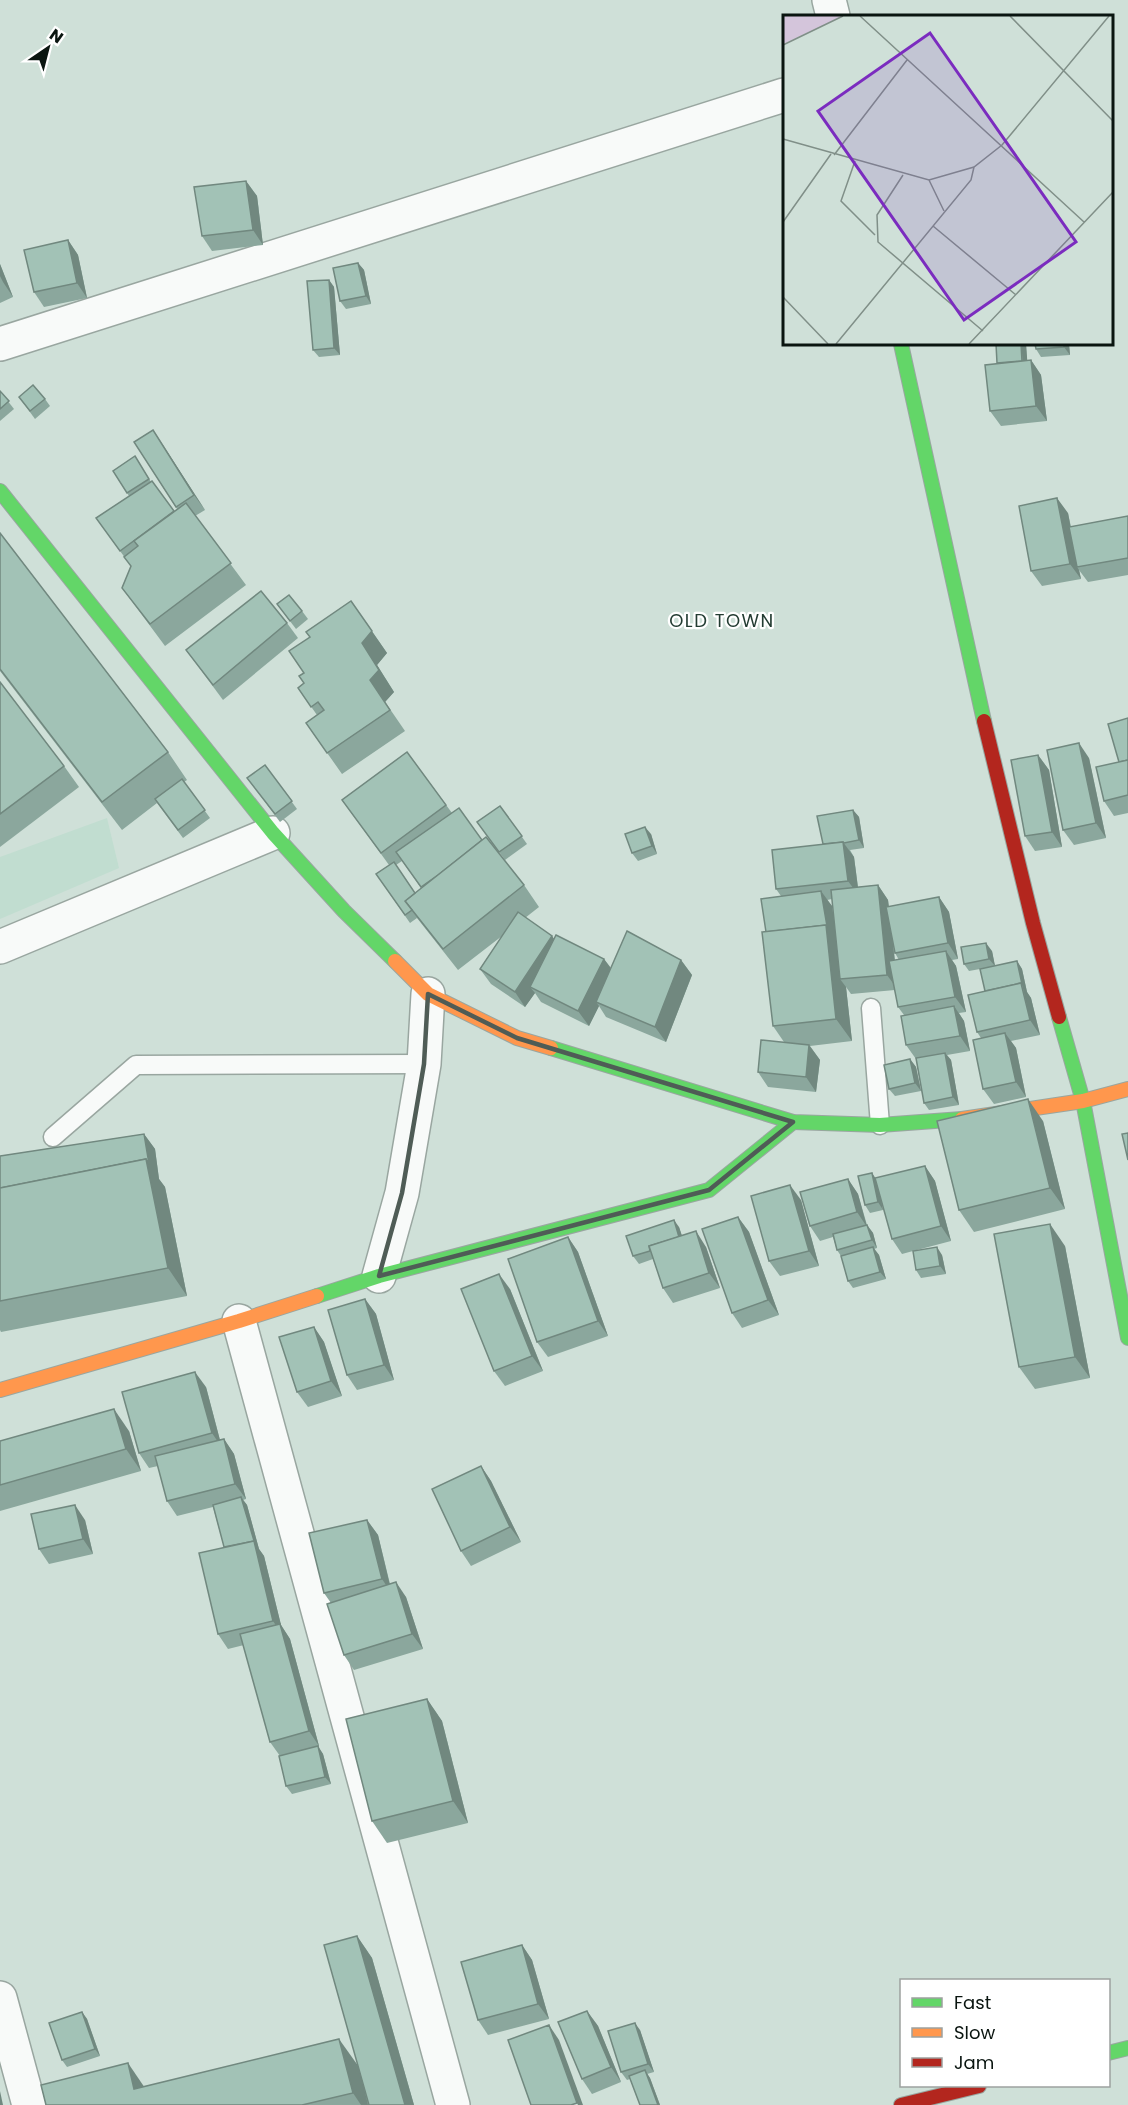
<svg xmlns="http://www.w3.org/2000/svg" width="1128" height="2105" font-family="Poppins,sans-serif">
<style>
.built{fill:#c1ddd0}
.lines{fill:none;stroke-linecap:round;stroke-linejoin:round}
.lane-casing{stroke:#99a6a0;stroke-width:21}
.street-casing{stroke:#99a6a0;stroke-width:36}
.fast-casing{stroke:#99a6a0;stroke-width:16}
.slow-casing{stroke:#99a6a0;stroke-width:16}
.jam-casing{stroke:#99a6a0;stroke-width:16}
.lane{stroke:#f8faf9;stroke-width:18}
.street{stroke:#f8faf9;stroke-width:33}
.fast{stroke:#63d668;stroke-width:14}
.slow{stroke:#ff974d;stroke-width:14}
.jam{stroke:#b3261e;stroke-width:14}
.wall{fill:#8ba79d;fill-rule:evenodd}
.shaded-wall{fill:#71887f}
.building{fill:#a2c2b6;stroke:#71887f;stroke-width:1.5}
.marked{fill:none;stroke:#4f5c56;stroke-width:4.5;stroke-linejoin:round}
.labels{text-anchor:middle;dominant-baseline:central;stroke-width:4.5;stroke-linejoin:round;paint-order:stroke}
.neighbourhood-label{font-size:18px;letter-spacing:1.5px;fill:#233c32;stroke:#fff}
.inset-road{fill:none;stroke:#808f88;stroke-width:1.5}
.view{fill:#7b2cbf;fill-opacity:0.15;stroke:#7b2cbf;stroke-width:3}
.inset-edge{fill:none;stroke:#0a1510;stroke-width:3}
</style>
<rect width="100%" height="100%" fill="#cfe0d8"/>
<!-- built -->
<path class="built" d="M107 818 119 868 0 919V857Z"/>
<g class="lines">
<defs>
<g id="lane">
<path d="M871 1008 880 1125"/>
<path d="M53 1137 136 1065 424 1064"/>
</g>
<g id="street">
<path d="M829 0 833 16"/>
<path d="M0 344 784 95"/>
<path d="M0 947 273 833"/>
<path d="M379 1276 402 1193 424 1064 428 994"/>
<path d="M239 1321 453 2105"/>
<path d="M0 1998 29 2105"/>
</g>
<g id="fast">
<path d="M901 344 984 721"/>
<path d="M0 491 273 833 344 911 395 961"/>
<path d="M1059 1017 1083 1101 1128 1338"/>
<path d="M551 1048 793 1122 880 1125 962 1119"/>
<path d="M317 1296 379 1276 709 1190 793 1122"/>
<path d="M1108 2053 1128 2048"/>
</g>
<g id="slow">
<path d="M395 961 428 994 517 1038 551 1048"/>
<path d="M962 1119 1083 1101 1128 1089"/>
<path d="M0 1390 239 1321 317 1296"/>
</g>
<g id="jam">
<path d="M984 721 1033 923 1059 1017"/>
<path d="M901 2105 979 2086"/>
</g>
</defs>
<!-- lane casing -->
<use href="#lane" class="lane-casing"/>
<!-- street casing -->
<use href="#street" class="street-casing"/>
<!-- fast casing -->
<use href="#fast" class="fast-casing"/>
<!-- slow casing -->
<use href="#slow" class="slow-casing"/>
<!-- jam casing -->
<use href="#jam" class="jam-casing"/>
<!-- lane -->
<use href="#lane" class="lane"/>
<!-- street -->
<use href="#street" class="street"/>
<!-- fast -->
<use href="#fast" class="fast"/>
<!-- slow -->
<use href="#slow" class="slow"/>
<!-- jam -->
<use href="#jam" class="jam"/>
</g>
<!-- wall -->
<g class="wall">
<path d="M246 181 257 196 263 245 212 251 202 236Z"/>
<path d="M68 240 78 255 87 298 44 307 34 292Z"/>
<path d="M358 263 364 270 371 304 346 309 340 301Z"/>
<path d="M0 264 13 297 0 303Z"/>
<path d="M329 280 334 287 340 355 319 357 313 350Z"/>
<path d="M996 344H1026L1027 361 1031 360 1041 375 1047 421 1001 426 990 411 997 363Z"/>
<path d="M1069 344 1070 355 1041 357 1036 349Z"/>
<path d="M0 391 14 409 0 421Z"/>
<path d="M19 397 45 399 50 406 35 419Z"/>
<path d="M153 430 205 510 195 516 246 585 165 646 122 588 131 566 96 518 129 496 113 471 135 456 151 482 174 511 177 509 134 442Z"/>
<path d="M1068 513 1071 527 1128 516V575L1088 582 1079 570 1081 579 1042 586 1031 571Z"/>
<path d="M0 533 168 752 187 780 184 782 210 818 183 838 157 803 122 830 0 671Z"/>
<path d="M351 601 387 653 377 665 394 692 385 702 405 731 342 774 306 723 317 715 298 688 304 683V673L310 637Z"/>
<path d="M277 604 302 611 308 619 296 629Z"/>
<path d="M287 623 298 638 223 700 186 650Z"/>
<path d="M0 682 64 766 79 787 0 847Z"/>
<path d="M1128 718V813L1114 816 1104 801 1119 762Z"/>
<path d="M407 752 452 813 482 840 524 885 539 907 525 918 552 936 554 939 604 959 611 968 681 960 692 975 666 1042 606 1017 599 1006 589 1026 541 1002 535 993 525 1007 491 984 480 969 502 936 458 970 417 918 410 923 376 874 389 865 342 800ZM402 861 421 888 415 893 396 865Z"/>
<path d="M1038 755 1049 770 1062 847 1035 851 1025 836Z"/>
<path d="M1089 758 1106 838 1074 845 1063 830Z"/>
<path d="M265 765 297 809 280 822 247 778Z"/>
<path d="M500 806 527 844 505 860 477 822Z"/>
<path d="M853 810 859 817 864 848 850 850 854 857 858 887 878 885 888 900 889 907 939 897 949 912 958 959 952 960 956 966 966 1012 959 1013 964 1021 970 1051 947 1055 951 1060 959 1105 929 1110 924 1103 916 1059 906 1045 904 1015 898 1007 895 990 851 994 846 987 852 1041 810 1046 820 1060 816 1092 768 1087 758 1072 784 1042 773 1026 766 932 781 896 776 889 823 844ZM832 899 834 919 832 906 827 900ZM893 943 895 953 899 960H895Z"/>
<path d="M651 834 657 854 638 861 632 853Z"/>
<path d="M992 951 995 966 1017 961 1022 969 1027 992 1031 998 1040 1035 1011 1041 1016 1048 1026 1097 994 1104 983 1089 981 1038 977 1032 985 991 980 969 969 971 964 964Z"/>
<path d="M910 1059 916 1067 921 1091 895 1096 889 1089Z"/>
<path d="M1043 1121 1065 1209 974 1232 959 1210Z"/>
<path d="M144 1134 155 1149 159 1179 165 1187 187 1296 1 1332 0 1330V1156Z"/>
<path d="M925 1166 935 1181 951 1241 917 1250 942 1255 946 1274 921 1278 916 1270 913 1251 902 1254 892 1239 881 1198 883 1210 870 1213 865 1205 872 1173 876 1179Z"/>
<path d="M848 1179 858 1194 867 1225 873 1233 877 1248 874 1249 879 1255 886 1279 853 1288 848 1281 841 1256 837 1250 833 1237 820 1241 810 1226Z"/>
<path d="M801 1200 819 1266 780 1276 769 1261Z"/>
<path d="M738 1217 749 1232 779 1315 742 1328 732 1313Z"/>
<path d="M679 1227 682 1236 706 1247 720 1288 673 1303 663 1288 653 1259 639 1264 633 1256Z"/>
<path d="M568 1237 578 1252 608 1336 548 1357 537 1342Z"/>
<path d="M1065 1246 1090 1378 1035 1389 1019 1367Z"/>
<path d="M510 1289 543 1371 505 1386 494 1371Z"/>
<path d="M365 1299 376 1314 394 1380 357 1390 347 1375Z"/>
<path d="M314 1327 324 1342 342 1396 308 1407 297 1392Z"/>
<path d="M206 1387 220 1440 224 1439 234 1454 246 1499 243 1500 247 1505 259 1549 264 1556 281 1625 290 1639 319 1746 318 1747 323 1754 331 1784 292 1794 286 1786 280 1756 270 1742 244 1645 228 1649 218 1634 224 1547 213 1507 177 1516 167 1501 158 1466 149 1468 139 1453Z"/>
<path d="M129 1431 141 1471 0 1511V1441Z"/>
<path d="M481 1466 491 1481 521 1542 471 1566 461 1551Z"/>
<path d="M85 1520 93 1554 49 1564 39 1549Z"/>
<path d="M367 1520 378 1535 390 1584 406 1597 423 1649 354 1670 344 1655 331 1603 324 1593Z"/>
<path d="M427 1699 442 1721 468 1823 387 1843 372 1821Z"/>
<path d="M357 1936 372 1958 414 2105H46L144 2087 357 2065Z"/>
<path d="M522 1945 532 1960 549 2019 488 2035 478 2020Z"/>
<path d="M587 2011 598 2026 621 2082 592 2094 582 2079Z"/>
<path d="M82 2012 87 2019 100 2056 67 2067 62 2060Z"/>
<path d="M640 2030 654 2072 647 2074 650 2078 660 2105H640L630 2079 627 2080 621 2072Z"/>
</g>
<!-- shaded-wall -->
<g class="shaded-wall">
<path d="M246 181 257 196 263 245 253 230Z"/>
<path d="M68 240 78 255 87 298 77 283Z"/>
<path d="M358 263 364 270 371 304 366 296Z"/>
<path d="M0 264 13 297 3 282 0 276Z"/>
<path d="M329 280 334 287 340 355 334 348Z"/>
<path d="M1021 344H1026L1028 370 1023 363Z"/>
<path d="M1064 344H1069L1070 355 1064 347Z"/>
<path d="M1031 360 1041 375 1047 421 1036 406Z"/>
<path d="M153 430 163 445 205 510 194 495Z"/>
<path d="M1057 498 1068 513 1078 567H1077L1079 570 1081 579 1070 564Z"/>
<path d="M351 601 387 653 377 665 394 692 385 702 405 731 370 680 362 643Z"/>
<path d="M1079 743 1089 758 1106 838 1096 823Z"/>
<path d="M1038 755 1049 770 1062 847 1052 832Z"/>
<path d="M853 810 859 817 864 848 859 840Z"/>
<path d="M645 827 651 834 657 854 652 846Z"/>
<path d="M843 842 854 857 859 896 848 881Z"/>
<path d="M878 885 888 900 898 990 887 975Z"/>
<path d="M821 891 832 906 837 941 840 979 846 987 852 1041 836 1019Z"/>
<path d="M939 897 949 912 958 959 948 943Z"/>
<path d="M552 936 562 951 530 987 535 993 525 1007 515 992Z"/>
<path d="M986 943 992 951 995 966 989 959Z"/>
<path d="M946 951 956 966 966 1012 955 997Z"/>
<path d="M604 959 615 974 596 1002 599 1006 589 1026 578 1011Z"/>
<path d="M681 960 692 975 666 1042 655 1027Z"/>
<path d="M1017 961 1022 969 1027 992 1031 998 1040 1035 1030 1020Z"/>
<path d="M954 1006 964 1021 970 1051 960 1036Z"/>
<path d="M1005 1033 1016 1048 1026 1097 1016 1082Z"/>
<path d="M809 1045 820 1060 816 1092 806 1077Z"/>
<path d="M945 1053 951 1060 959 1105 953 1097Z"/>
<path d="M910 1059 916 1067 921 1091 915 1083Z"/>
<path d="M1028 1099 1043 1121 1065 1209 1050 1188Z"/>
<path d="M144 1134 155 1149 159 1179 165 1187 187 1296 168 1268 146 1159Z"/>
<path d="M925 1166 935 1181 951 1241 941 1226Z"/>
<path d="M872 1173 877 1181 883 1210 878 1202Z"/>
<path d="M848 1179 858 1194 867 1227 857 1212Z"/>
<path d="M790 1185 801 1200 819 1266 809 1251Z"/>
<path d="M738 1217 749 1232 779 1315 768 1300Z"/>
<path d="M674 1220 679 1227 686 1248 680 1240Z"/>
<path d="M1050 1224 1065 1246 1090 1378 1075 1357Z"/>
<path d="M867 1225 873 1233 877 1248 872 1240Z"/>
<path d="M696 1231 706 1247 720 1288 709 1273Z"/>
<path d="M568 1237 578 1252 608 1336 598 1321Z"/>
<path d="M873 1247 879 1255 886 1279 880 1272Z"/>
<path d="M937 1247 942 1255 946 1274 940 1266Z"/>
<path d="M499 1274 510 1289 543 1371 532 1356Z"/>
<path d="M365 1299 376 1314 394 1380 384 1365Z"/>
<path d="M314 1327 324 1342 342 1396 331 1381Z"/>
<path d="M195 1372 206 1387 222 1448 212 1433Z"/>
<path d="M114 1409 129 1431 141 1471 126 1449Z"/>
<path d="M224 1439 234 1454 246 1499 235 1484Z"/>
<path d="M481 1466 491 1481 521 1542 510 1527Z"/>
<path d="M241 1497 247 1505 259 1549 264 1556 281 1625 290 1639 319 1746 309 1731 283 1636 273 1621Z"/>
<path d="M75 1505 85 1520 93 1554 83 1539Z"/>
<path d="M367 1520 378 1535 392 1594 382 1579Z"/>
<path d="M396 1582 406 1597 423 1649 412 1634Z"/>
<path d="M427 1699 442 1721 468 1823 453 1801Z"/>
<path d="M318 1746 323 1754 331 1784 325 1777Z"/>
<path d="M357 1936 372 1958 414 2105H405Z"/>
<path d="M522 1945 532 1960 549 2019 538 2004Z"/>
<path d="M587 2011 598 2026 621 2082 611 2067Z"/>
<path d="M82 2012 87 2019 100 2056 95 2049Z"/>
<path d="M635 2023 640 2030 654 2072 648 2064Z"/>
<path d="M549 2025 559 2040 583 2105H578L577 2103Z"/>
<path d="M339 2039 359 2067 368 2105H361L353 2093Z"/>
<path d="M128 2063 147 2091 134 2089Z"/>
<path d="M645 2070 650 2078 660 2105H658Z"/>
<path d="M0 2091 3 2105H0Z"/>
</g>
<!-- building -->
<g class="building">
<path d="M246 181 253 230 202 236 194 187Z"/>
<path d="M68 240 77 283 34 292 24 250Z"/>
<path d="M358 263 366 296 340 301 333 268Z"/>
<path d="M329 280 334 348 313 350 307 281Z"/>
<path d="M996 344H1021L1022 361 997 363Z"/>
<path d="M1035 344H1064V347L1036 349Z"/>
<path d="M1031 360 1036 406 990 411 985 365Z"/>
<path d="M33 385 45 399 30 411 19 397Z"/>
<path d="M0 391 9 401 0 409Z"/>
<path d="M153 430 194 495 176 507 134 442Z"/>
<path d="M135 456 149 479 127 493 113 471Z"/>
<path d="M152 481 174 511 120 551 96 518Z"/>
<path d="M1057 498 1070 564 1031 571 1019 506Z"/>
<path d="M186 503 231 563 150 624 122 588 131 566 124 557 138 546 134 541Z"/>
<path d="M1128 516V558L1077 567 1069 527Z"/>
<path d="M0 533 168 752 102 802 0 669Z"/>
<path d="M261 591 287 623 213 685 186 650Z"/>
<path d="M289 595 302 611 290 621 277 604Z"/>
<path d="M351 601 372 631 362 643 379 670 370 680 390 710 327 753 306 723 324 710 318 702 311 707 298 688 304 683 299 676 304 673 289 651 310 637 306 632Z"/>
<path d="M0 682 64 766 0 814Z"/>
<path d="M1128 718V760L1119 762 1108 724Z"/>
<path d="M1079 743 1096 823 1063 830 1047 750Z"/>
<path d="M407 752 446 805 381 853 342 800Z"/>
<path d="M1038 755 1052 832 1025 836 1011 760Z"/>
<path d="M1128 760V795L1104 801 1096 767Z"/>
<path d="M265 765 292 801 275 814 247 778Z"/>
<path d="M182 779 205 810 178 830 155 799Z"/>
<path d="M500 806 522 836 499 852 477 822Z"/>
<path d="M459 808 482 840 438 875 421 887 396 852Z"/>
<path d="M853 810 859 840 844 843 843 842 823 844 817 816Z"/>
<path d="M645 827 652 846 632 853 625 834Z"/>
<path d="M486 837 524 885 443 949 405 901Z"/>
<path d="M843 842 848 881 776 889 772 850Z"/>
<path d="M394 862 415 893 405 901 412 910 405 915 376 874Z"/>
<path d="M878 885 887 975 840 979 831 890Z"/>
<path d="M821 891 827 926 826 925 766 932 761 899Z"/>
<path d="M939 897 948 943 895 953 886 907Z"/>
<path d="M518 912 552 936 515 992 480 969Z"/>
<path d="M826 925 836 1019 773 1026 762 932Z"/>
<path d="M627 931 681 960 655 1027 596 1002Z"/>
<path d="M556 935 604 959 578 1011 530 987Z"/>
<path d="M986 943 989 959 964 964 961 947Z"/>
<path d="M946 951 955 997 898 1007 889 961Z"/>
<path d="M1017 961 1022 984 1021 983 985 991 980 969Z"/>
<path d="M1021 983 1030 1020 977 1032 968 995Z"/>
<path d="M954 1006 960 1036 906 1045 901 1016Z"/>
<path d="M1005 1033 1016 1082 983 1089 973 1040Z"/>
<path d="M761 1040 809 1045 806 1077 758 1072Z"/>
<path d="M945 1053 953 1097 924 1103 916 1058Z"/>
<path d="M910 1059 915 1083 889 1089 884 1065Z"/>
<path d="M1028 1099 1050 1188 959 1210 937 1121Z"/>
<path d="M1128 1133V1160L1122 1134Z"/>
<path d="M144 1134 149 1164 146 1159 0 1188V1156Z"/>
<path d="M146 1159 168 1268 0 1301V1188Z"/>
<path d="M925 1166 941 1226 892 1239 875 1178Z"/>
<path d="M872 1173 878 1202 865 1205 858 1176Z"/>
<path d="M848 1179 857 1212 810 1226 800 1192Z"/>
<path d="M790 1185 809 1251 769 1261 751 1196Z"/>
<path d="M738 1217 768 1300 732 1313 702 1229Z"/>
<path d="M674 1220 679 1237 649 1246 650 1251 633 1256 626 1236Z"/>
<path d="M1050 1224 1075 1357 1019 1367 994 1234Z"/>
<path d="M867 1225 872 1240 837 1250 833 1234Z"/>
<path d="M696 1231 709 1273 663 1288 649 1246Z"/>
<path d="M568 1237 598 1321 537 1342 508 1259Z"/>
<path d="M873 1247 880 1272 848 1281 841 1256Z"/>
<path d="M937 1247 940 1266 916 1270 913 1251Z"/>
<path d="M499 1274 532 1356 494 1371 461 1289Z"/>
<path d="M365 1299 384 1365 347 1375 328 1310Z"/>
<path d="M314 1327 331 1381 297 1392 279 1337Z"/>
<path d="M195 1372 212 1433 139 1453 122 1392Z"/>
<path d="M114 1409 126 1449 0 1485V1441Z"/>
<path d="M224 1439 235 1484 167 1501 155 1456Z"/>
<path d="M481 1466 510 1527 461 1551 432 1489Z"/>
<path d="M241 1497 255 1544 254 1541 224 1547 213 1505Z"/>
<path d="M75 1505 83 1539 39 1549 31 1514Z"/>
<path d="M367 1520 382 1579 324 1593 309 1533Z"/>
<path d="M254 1541 273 1621 218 1634 199 1553Z"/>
<path d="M396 1582 412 1634 344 1655 327 1604Z"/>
<path d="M280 1624 309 1731 270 1742 240 1634Z"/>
<path d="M427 1699 453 1801 372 1821 346 1719Z"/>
<path d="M318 1746 325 1777 286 1786 279 1756Z"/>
<path d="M357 1936 405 2105H369L324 1945Z"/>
<path d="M522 1945 538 2004 478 2020 461 1962Z"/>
<path d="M587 2011 611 2067 582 2079 558 2022Z"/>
<path d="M82 2012 95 2049 62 2060 49 2023Z"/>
<path d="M635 2023 648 2064 621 2072 608 2031Z"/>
<path d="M549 2025 577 2103 571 2105H531L508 2040Z"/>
<path d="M339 2039 353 2093 302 2105H46L41 2085 128 2063 134 2089Z"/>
<path d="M645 2070 658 2105H640L629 2076Z"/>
</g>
<!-- marked area -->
<path class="marked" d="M428 994 517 1038 793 1122 709 1190 379 1276 402 1193 424 1064Z"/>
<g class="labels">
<!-- neighbourhood labels -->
<g class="neighbourhood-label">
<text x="722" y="620">OLD TOWN</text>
</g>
</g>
<!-- overview -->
<g transform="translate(783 15)">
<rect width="330" height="330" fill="#cfe0d8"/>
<path d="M0 1H60L0 29Z" fill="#d4c5db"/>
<path class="inset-road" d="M77 1 301 207M227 1 330 106M0 30 60 1M0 124 146 165 191 152 219 130 326 1M51 140 124 45M72 146 58 186 92 220M120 160 94 200 95 227 200 316M146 165 161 196M0 207 48 139M150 211 233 280M0 282 45 329M53 329 188 165 191 152M186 329 330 177"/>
<path class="view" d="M147 18 293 227 181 305 35 96Z"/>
<rect width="330" height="330" class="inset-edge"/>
</g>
<!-- legend -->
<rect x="900" y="1979" width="210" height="108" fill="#ffffff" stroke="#9da19f" stroke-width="1.5"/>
<rect x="912" y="1998" width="30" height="9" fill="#63d668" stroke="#9da19f" stroke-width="1.5"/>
<text x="954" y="2009" font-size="18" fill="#0a1510">Fast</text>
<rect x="912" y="2028" width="30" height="9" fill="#ff974d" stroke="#9da19f" stroke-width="1.5"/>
<text x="954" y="2039" font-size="18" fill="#0a1510">Slow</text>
<rect x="912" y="2058" width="30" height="9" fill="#b3261e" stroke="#9da19f" stroke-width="1.5"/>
<text x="954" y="2069" font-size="18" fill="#0a1510">Jam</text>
<!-- north arrow -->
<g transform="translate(48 48) rotate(35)" stroke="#ffffff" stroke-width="4.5" paint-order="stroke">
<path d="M0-4.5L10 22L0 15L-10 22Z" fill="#0a1510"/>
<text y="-9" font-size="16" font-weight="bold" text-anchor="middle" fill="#0a1510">N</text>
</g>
</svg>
